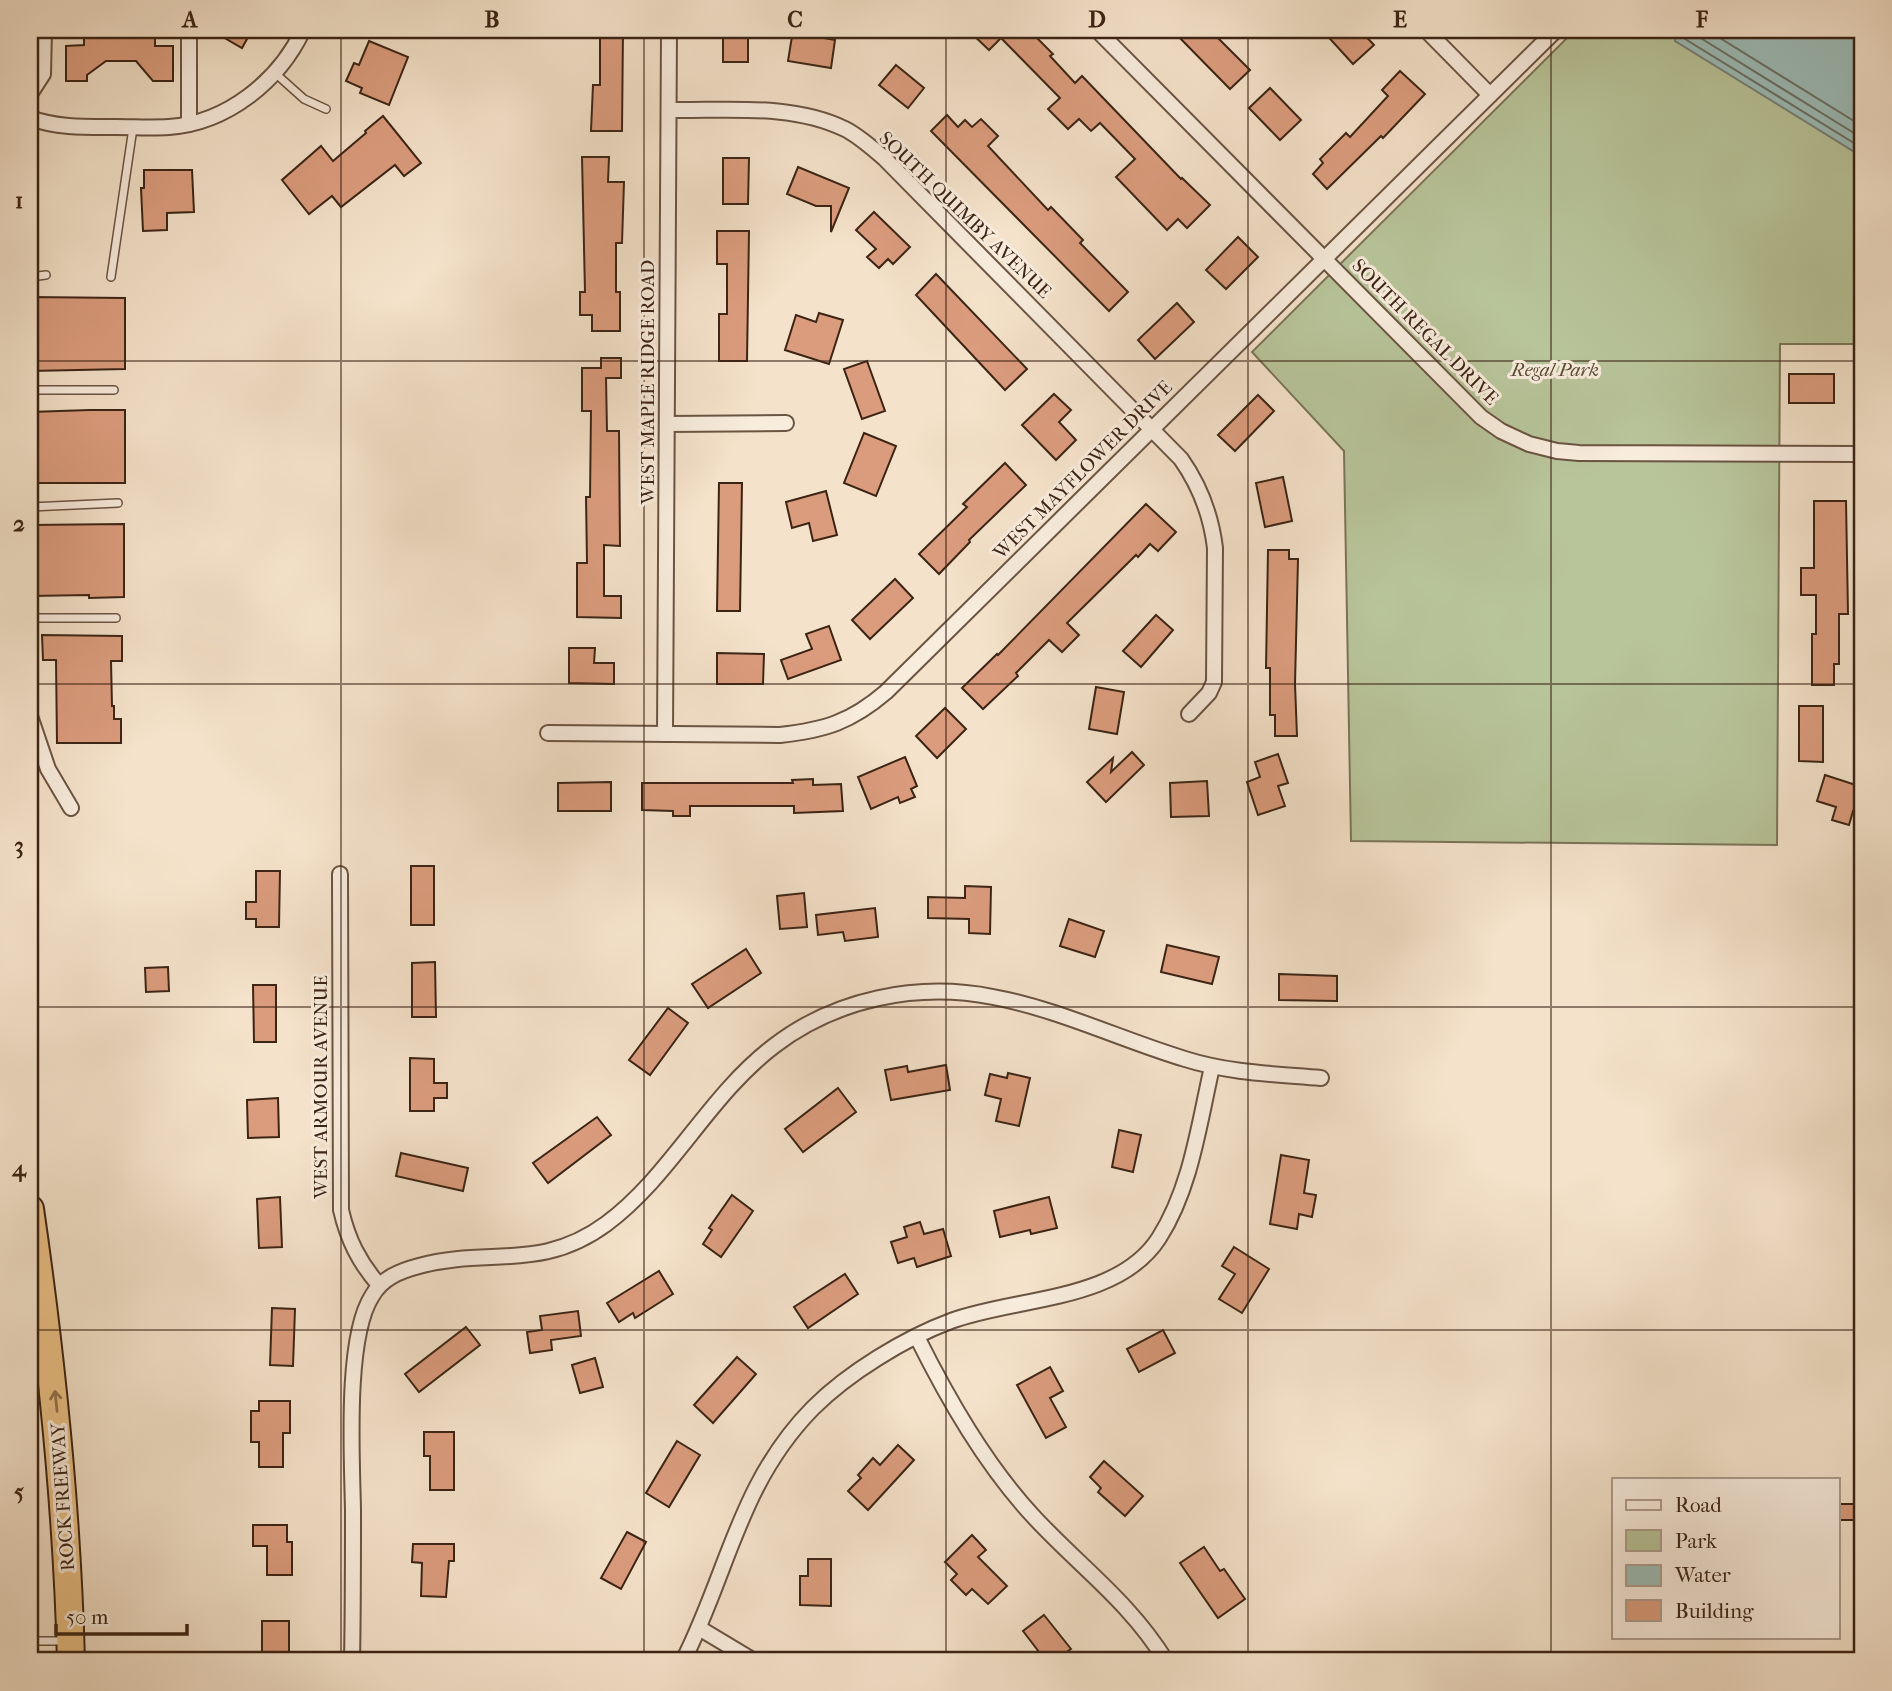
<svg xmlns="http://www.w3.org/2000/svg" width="1892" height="1691" font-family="'IM FELL French Canon',serif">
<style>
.green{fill:#b8c49a;stroke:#7a7458;stroke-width:2}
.water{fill:#9cbdb8;stroke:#768077;stroke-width:2}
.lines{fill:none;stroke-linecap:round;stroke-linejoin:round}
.shore{stroke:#6c7066;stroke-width:2}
.building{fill:#db9c7d;stroke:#3c2415;stroke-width:2}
.service-casing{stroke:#6a5442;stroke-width:10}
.minor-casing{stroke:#6a5442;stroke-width:18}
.motorway-casing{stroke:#3c2415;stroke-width:30}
.service{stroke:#f8ecdd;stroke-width:7}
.minor{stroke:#f8ecdd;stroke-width:14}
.motorway{stroke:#eac185;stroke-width:26}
.oneway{stroke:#93724d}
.grid{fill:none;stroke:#3c2415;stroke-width:2;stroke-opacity:0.55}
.labels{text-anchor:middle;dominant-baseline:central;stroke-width:6;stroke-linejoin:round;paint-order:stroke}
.street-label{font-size:19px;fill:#3c2415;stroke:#f8ecdd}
.park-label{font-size:19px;font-style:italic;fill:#5b4c36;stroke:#f8ecdd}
.neatline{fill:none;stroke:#3c2415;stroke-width:2.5}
.grid-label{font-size:23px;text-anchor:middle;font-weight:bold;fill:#3c2415}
</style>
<rect width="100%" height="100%" fill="#f4e2ca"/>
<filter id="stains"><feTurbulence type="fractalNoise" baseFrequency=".00286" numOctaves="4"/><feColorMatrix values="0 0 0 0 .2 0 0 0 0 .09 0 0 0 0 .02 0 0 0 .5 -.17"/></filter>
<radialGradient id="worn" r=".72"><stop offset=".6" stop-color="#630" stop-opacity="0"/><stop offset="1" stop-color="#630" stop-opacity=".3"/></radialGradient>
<!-- green -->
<path class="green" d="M1575 30H1862V344H1780L1777 845 1351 841 1344 451 1252 352Z"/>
<!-- water -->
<path class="water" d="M1677 30H1862V155L1853 151 1675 41Z"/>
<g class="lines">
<!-- shore -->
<g class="shore">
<path d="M1684 30 1685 39 1862 148"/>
<path d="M1693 30 1694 34 1862 138"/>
<path d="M1707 30 1862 126"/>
</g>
</g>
<!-- building -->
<g class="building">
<path d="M84 30H155V46H173V81H153L136 61H106L87 75V81H66V46L84 45Z"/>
<path d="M211 30H252L242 48Z"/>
<path d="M600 30H623L622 131H591L593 85H600Z"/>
<rect x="723" y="30" width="25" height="32"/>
<path d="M793 30 818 33V37L835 40 831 68 788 61Z"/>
<path d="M968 30H1029L1053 54 1050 56 1075 83 1082 76 1181 179 1182 178 1210 205 1187 228 1178 219 1167 230 1116 177 1135 159 1100 123 1091 131 1079 119 1068 129 1048 109 1060 98 1001 38 989 50Z"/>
<path d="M1172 30H1210L1250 70 1230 89Z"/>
<path d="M1322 30H1360L1374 45 1353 64Z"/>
<path d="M369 41 408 57 389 105 360 93 362 88 346 81 354 63 359 65Z"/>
<path d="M896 65 924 88 908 108 879 85Z"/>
<path d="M1400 71 1425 94 1383 138 1381 136 1327 189 1313 174 1323 163 1320 159 1346 133 1350 137 1388 96 1382 90Z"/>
<path d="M1270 88 1301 120 1280 140 1249 108Z"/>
<path d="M947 115 958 127 965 120 972 127 981 119 998 136 988 146 1048 210 1051 207 1083 240 1080 243 1128 292 1109 311 931 131Z"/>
<path d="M383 116 421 163 404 176 395 165 341 207 332 196 309 214 282 180 321 146 333 161 366 133 365 131Z"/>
<path d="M582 157H609L608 182H624L622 243H616V292H620V331H592V315H580V292H585Z"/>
<path d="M723 158H749L748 204H723Z"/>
<path d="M798 167 849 188 831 232V206H816L787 194Z"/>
<path d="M144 170H192L194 212 167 213V230L143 231 141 188H144Z"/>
<path d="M874 212 910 247 893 264 888 259 879 268 867 257 876 249 856 230Z"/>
<path d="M717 231H749L747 361H719V314H727V264H717Z"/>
<path d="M1238 237 1258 257 1226 289 1206 270Z"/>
<path d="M936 274 1027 369 1005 390 916 295Z"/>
<path d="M30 297 125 298V369L30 371Z"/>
<path d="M1177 303 1194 322 1155 359 1138 340Z"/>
<path d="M819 313 843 320 829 364 785 350 796 315 816 322Z"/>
<path d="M601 358H621V378H606L607 431H619L620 546 604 545V596H621V618L577 617V563H587L586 497H590L591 411H582V368H601Z"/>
<path d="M867 361 885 411 862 419 844 369Z"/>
<rect x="1789" y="374" width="45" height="29"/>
<path d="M1054 394 1071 410 1059 422 1076 440 1056 460 1022 425Z"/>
<path d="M1258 395 1274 411 1235 451 1218 435Z"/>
<path d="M90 410H125V483H30V412Z"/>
<path d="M864 433 896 446 876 496 844 483Z"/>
<path d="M1005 463 1026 485 969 540 970 542 939 574 919 554 967 507 963 504Z"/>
<path d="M1283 477 1292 521 1265 527 1256 483Z"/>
<path d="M719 483H742L740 611H717Z"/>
<path d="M826 491 837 535 813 541 809 523 792 528 786 502Z"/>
<path d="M1814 501H1846L1848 614H1839V664H1834V685H1812V634H1816V595H1801V568H1814Z"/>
<path d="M1146 504 1176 532 1158 551 1150 544 1138 557 1136 555 1067 623 1079 635 1062 652 1049 640 1016 673 1018 676 983 709 962 688 997 654 998 655Z"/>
<path d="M124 524V597L89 598V595L30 596V525Z"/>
<path d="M1268 550H1289V559H1298L1295 684 1297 736H1275V715H1270V668H1266Z"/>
<path d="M895 579 913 598 870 639 852 620Z"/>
<path d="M1156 615 1173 630 1141 667 1123 651Z"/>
<path d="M829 626 841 660 788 679 781 660 812 649 806 634Z"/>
<path d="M42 635 122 636V661H111L112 706H114V719H121V743H57L56 660H43Z"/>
<path d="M569 648H595L594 663H614V684L569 683Z"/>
<path d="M717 653 764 654 763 684H717Z"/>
<path d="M1096 687 1124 692 1117 734 1089 729Z"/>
<path d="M1799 706H1823V762L1799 761Z"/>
<path d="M945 708 966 729 937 758 916 736Z"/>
<path d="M1132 752 1144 765 1106 802 1087 782 1113 758 1111 772Z"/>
<path d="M1278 754 1288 783 1278 786 1285 806 1258 815 1247 782 1260 777 1255 762Z"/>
<path d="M905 757 917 786 911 789 915 797 900 803 898 797 871 809 858 777Z"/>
<path d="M1825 775 1862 787V814L1853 811 1849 825 1832 820 1836 807 1817 801Z"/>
<path d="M813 779V785L841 784 843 811 794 813V806H690V816H673V811L642 810V783H793L792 780Z"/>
<path d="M1207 781 1209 816 1171 817 1170 783Z"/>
<path d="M611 782V811H558V783Z"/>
<rect x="411" y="866" width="23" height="59"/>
<path d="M256 871H280L279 927H256V919H246V902H256Z"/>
<path d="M965 886 991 887 990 934 969 933V919L928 918V897L965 898Z"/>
<path d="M804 893 807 927 780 929 777 896Z"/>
<path d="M875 908 878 937 845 941 843 932 818 935 816 915Z"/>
<path d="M1069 919 1104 931 1095 957 1060 946Z"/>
<path d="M1167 945 1219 957 1212 984 1161 972Z"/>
<path d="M746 949 761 973 708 1008 692 984Z"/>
<path d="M435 962 436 1017H412V963Z"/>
<path d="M168 967 169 991 146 992 145 968Z"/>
<path d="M1279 974 1337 976V1001L1279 1000Z"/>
<path d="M253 985H276V1042H254Z"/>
<path d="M668 1008 688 1023 650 1075 629 1060Z"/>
<path d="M410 1058 434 1059V1083H447V1098H434V1111H410Z"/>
<path d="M946 1065 950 1090 891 1100 885 1070 907 1066 908 1072Z"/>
<path d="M1008 1073 1030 1078 1019 1126 996 1121 1001 1099 985 1095 990 1074 1007 1078Z"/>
<path d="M838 1088 856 1112 803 1152 785 1129Z"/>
<path d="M278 1098 279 1137 248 1138 247 1100Z"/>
<path d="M597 1117 611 1135 548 1183 533 1163Z"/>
<path d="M1119 1130 1141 1135 1133 1172 1112 1167Z"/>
<path d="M401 1153 468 1168 463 1191 396 1176Z"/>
<path d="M1281 1155 1309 1160 1304 1193 1316 1195 1312 1217 1299 1214 1297 1229 1270 1224Z"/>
<path d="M732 1195 753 1211 721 1257 703 1244 712 1230 709 1228Z"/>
<path d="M280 1197 282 1247 259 1248 257 1199Z"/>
<path d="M1049 1197 1057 1228 1031 1234 1030 1230 1000 1237 994 1211Z"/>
<path d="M920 1222 924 1234 943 1229 951 1256 917 1267 914 1258 898 1263 891 1242 907 1237 904 1227Z"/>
<path d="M1234 1247 1269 1269 1242 1313 1219 1299 1235 1274 1222 1266Z"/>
<path d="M659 1271 673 1294 635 1318 633 1313 619 1322 607 1303Z"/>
<path d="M845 1274 858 1294 808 1328 794 1307Z"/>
<path d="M272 1308 295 1309 293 1366 270 1365Z"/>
<path d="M578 1311 581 1336 551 1340 552 1350 530 1353 527 1332 542 1330 540 1316Z"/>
<path d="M466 1327 480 1345 419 1392 405 1374Z"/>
<path d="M1163 1330 1175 1353 1139 1372 1127 1349Z"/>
<path d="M737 1357 756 1374 713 1423 694 1405Z"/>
<path d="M595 1358 603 1387 580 1393 572 1365Z"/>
<path d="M1050 1367 1063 1391 1050 1398 1066 1427 1046 1438 1017 1385Z"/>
<path d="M259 1401H290V1433H283V1467H259V1442H251V1411H259Z"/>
<path d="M424 1432H454V1490H430V1456H424Z"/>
<path d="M677 1441 700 1455 669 1507 646 1493Z"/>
<path d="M898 1445 914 1460 868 1510 848 1491 861 1478 858 1475 873 1458 880 1465Z"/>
<path d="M1104 1461 1143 1496 1125 1516 1098 1492 1101 1488 1090 1477Z"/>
<rect x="1838" y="1504" width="23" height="16"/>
<path d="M253 1525H287V1542H292V1575H267V1546H253Z"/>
<path d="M627 1532 646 1542 621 1589 601 1578Z"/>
<path d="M972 1535 986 1550 978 1557 1007 1586 988 1604 972 1589 966 1595 951 1580 957 1574 945 1562Z"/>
<path d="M413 1544H454V1561H449L446 1597 421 1596 422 1563 412 1562Z"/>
<path d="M1204 1547 1220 1571 1224 1569 1245 1599 1218 1618 1180 1563Z"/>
<path d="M808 1559H831V1606L800 1605V1576H808Z"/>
<path d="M1044 1615 1071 1649 1068 1651 1076 1661H1046L1023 1631Z"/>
<path d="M262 1621H289V1656H284V1661H262Z"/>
</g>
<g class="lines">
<defs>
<g id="service">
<path d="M275 73 304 99 326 109"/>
<path d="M30 277 46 275"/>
<path d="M111 277 133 128"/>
<path d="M30 390H114"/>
<path d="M30 507 118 503"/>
<path d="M30 618H116"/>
<path d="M30 1641H64"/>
</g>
<g id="minor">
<path d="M1097 30 1481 417 1501 431 1529 444 1557 451 1579 453 1862 454"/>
<path d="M1426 30 1490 95"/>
<path d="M30 94 43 74 44 30"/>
<path d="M669 110C727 111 792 103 845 129 859 136 872 148 884 158L1181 459C1200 486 1211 515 1215 548L1214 682 1209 693 1189 714"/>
<path d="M30 118C57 128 87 127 115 127 133 127 152 128 169 127 227 123 279 81 303 30"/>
<path d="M189 124V30"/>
<path d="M667 424 786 423"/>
<path d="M30 716 48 769 71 808"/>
<path d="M548 733 780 735C825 730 851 722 886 692L1556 30"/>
<path d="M665 734 669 30"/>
<path d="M340 874 341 1210C348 1240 359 1262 379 1285"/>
<path d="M917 1337C948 1399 985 1464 1033 1516 1079 1566 1129 1601 1166 1661"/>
<path d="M699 1628 754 1661"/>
<path d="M352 1661C353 1611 353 1560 353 1510 352 1457 345 1338 372 1296 382 1278 400 1271 419 1266 488 1247 541 1272 606 1224 672 1175 708 1096 774 1046 835 999 917 982 993 997 1058 1009 1122 1040 1185 1059 1229 1073 1275 1074 1321 1078"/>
<path d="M683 1661C728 1573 739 1483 813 1408 848 1373 905 1338 951 1321 1016 1297 1118 1302 1159 1238 1191 1188 1199 1124 1212 1067"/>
</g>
<path id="motorway" d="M30 1209C52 1361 67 1507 71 1661"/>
</defs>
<!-- service casing -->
<use href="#service" class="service-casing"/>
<!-- minor casing -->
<use href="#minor" class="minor-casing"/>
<!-- motorway casing -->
<use href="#motorway" class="motorway-casing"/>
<!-- service -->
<use href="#service" class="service"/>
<!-- minor -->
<use href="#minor" class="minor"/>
<!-- motorway -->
<use href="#motorway" class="motorway"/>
</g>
<!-- one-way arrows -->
<defs><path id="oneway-shaft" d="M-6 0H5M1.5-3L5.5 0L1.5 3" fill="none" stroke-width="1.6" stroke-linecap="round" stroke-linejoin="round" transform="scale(1.75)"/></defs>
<use class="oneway" href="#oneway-shaft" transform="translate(56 1401) rotate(-96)"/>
<!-- grid -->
<path class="grid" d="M341 30V1661M644 30V1661M946 30V1661M1248 30V1661M1551 30V1661M30 361H1862M30 684H1862M30 1007H1862M30 1330H1862"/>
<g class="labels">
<!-- street labels -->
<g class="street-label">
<text transform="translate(965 215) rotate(44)">SOUTH QUIMBY AVENUE</text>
<text transform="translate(1425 332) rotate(45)">SOUTH REGAL DRIVE</text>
<text transform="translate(648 382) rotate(-90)">WEST MAPLE RIDGE ROAD</text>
<text transform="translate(1083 470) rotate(-45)">WEST MAYFLOWER DRIVE</text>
<text transform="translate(321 1087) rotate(-90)">WEST ARMOUR AVENUE</text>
<text transform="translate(63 1497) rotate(-94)">ROCK FREEWAY</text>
</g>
<!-- park labels -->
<g class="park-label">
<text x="1555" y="370">Regal Park</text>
</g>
</g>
<!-- margin -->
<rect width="1892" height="1691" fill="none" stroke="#f4e2ca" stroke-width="77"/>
<!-- legend -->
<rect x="1612" y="1478" width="228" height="161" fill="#f8ecdd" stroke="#ad9c8d" stroke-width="2"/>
<rect x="1626" y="1500" width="35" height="10" fill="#f8ecdd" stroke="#ad9c8d" stroke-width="2"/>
<text x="1675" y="1512" font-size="21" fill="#3c2415">Road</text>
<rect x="1626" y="1530" width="35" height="21" fill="#b8c49a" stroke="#ad9c8d" stroke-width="2"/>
<text x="1675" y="1548" font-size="21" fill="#3c2415">Park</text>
<rect x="1626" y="1565" width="35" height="21" fill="#9cbdb8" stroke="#ad9c8d" stroke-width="2"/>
<text x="1675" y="1582" font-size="21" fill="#3c2415">Water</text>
<rect x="1626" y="1600" width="35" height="21" fill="#db9c7d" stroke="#ad9c8d" stroke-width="2"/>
<text x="1675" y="1618" font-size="21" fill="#3c2415">Building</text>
<!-- scale -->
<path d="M56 1624v10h131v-10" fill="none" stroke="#3c2415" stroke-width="3.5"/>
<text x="66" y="1624" font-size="21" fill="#3c2415" stroke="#f8ecdd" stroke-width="5" paint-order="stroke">50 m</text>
<rect x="38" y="38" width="1816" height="1614" class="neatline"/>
<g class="grid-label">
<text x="190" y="27">A</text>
<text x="492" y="27">B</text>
<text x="795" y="27">C</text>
<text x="1097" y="27">D</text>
<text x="1400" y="27">E</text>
<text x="1702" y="27">F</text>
<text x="19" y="208">1</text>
<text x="19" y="531">2</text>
<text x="19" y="853">3</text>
<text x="19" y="1176">4</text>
<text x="19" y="1499">5</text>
</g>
<rect width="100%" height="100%" filter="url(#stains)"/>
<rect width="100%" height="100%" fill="url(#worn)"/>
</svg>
